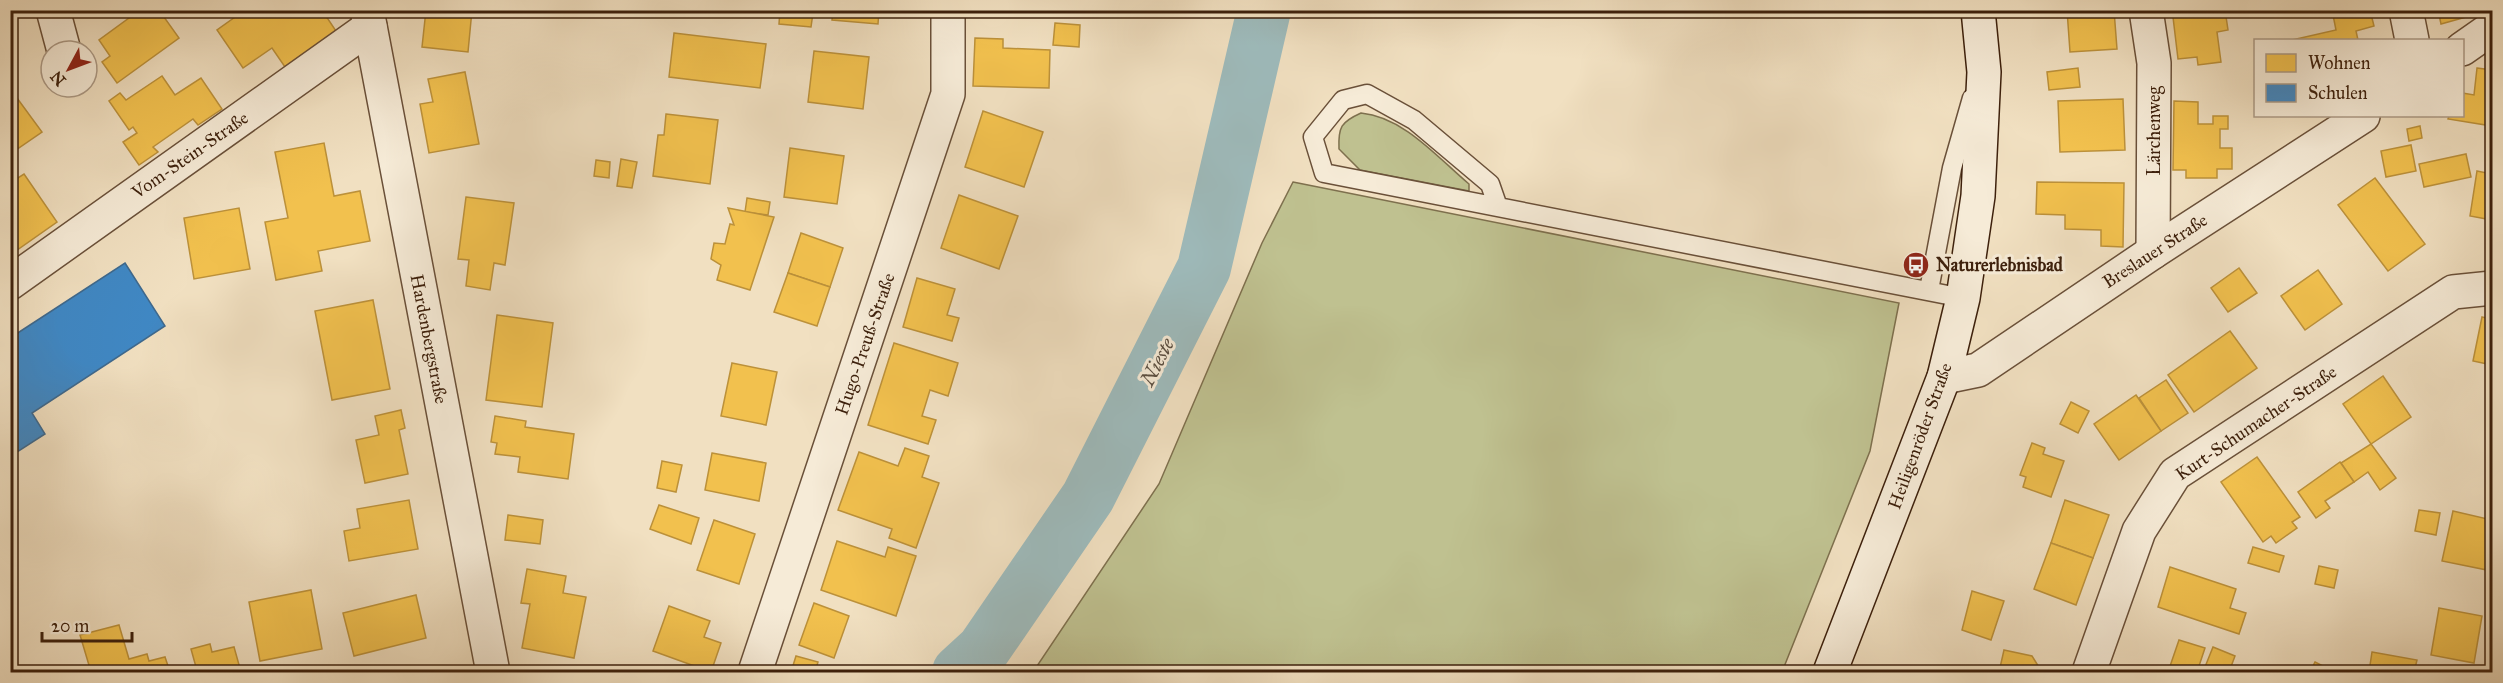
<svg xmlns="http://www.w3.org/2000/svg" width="2503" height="683" font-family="'IM FELL Great Primer',serif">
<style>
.green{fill:#bfc190;stroke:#7e704e;stroke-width:1.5}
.homes{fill:#f2c14e;stroke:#bc913a;stroke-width:1.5}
.schools{fill:#3f88c5;stroke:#3e698e;stroke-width:1.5}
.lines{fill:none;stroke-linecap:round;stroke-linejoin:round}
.river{stroke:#9ebbbc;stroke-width:54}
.lane-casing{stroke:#6a5039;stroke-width:21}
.street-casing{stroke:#6a5039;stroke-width:36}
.secondary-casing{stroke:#3d200c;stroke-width:36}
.lane{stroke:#f6ebd7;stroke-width:18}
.street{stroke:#f6ebd7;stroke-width:33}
.secondary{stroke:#f6ebd7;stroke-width:33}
.labels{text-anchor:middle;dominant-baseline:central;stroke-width:6;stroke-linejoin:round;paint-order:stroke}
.street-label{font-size:18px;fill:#3d200c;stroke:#f6ebd7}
.poi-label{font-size:18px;font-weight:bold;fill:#3d200c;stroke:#f6ebd7;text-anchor:start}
.water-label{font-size:20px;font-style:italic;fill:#5a4e41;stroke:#f6ebd7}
</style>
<rect width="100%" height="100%" fill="#f1e0c1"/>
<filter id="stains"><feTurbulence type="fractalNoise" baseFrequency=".00333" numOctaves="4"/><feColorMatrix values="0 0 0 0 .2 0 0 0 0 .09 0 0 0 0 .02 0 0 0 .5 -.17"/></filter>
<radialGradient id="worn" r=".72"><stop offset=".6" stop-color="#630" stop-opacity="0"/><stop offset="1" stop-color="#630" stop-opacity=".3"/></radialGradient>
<!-- green -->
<g class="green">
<path d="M1361 113C1404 117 1438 158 1469 184V191L1360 170 1339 149C1338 127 1341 122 1361 113Z"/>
<path d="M1293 182 1899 303 1870 451 1782 672H1033L1159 484 1262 243Z"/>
</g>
<!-- homes -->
<g class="homes">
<path d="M140 10H159L179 38 117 83 102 62 110 56 99 40Z"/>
<path d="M245 10 252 17 261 10H322L336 31 285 67 272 48 243 68 217 30Z"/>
<path d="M426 10H472L468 52 422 47Z"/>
<path d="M780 10 813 13 811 27 779 24Z"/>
<path d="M833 10H879L878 24 832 20Z"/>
<path d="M2013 10H2048V11L2014 15Z"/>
<path d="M2067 10H2114L2117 49 2070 52Z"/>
<path d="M2208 10H2225L2228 30 2217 32 2221 62 2198 65 2197 57 2178 59 2173 17Z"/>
<path d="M2332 10H2370L2374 26 2356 31 2358 40H2292L2336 30Z"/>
<path d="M2438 10H2476L2477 14 2441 24Z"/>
<path d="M1055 23 1080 25 1079 47 1053 45Z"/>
<path d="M674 33 766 44 760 88 669 77Z"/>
<path d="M975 38 1003 39V48L1050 50 1049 88 973 86Z"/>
<path d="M814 51 869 57 863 109 808 102Z"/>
<path d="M2078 68 2080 87 2049 90 2047 72Z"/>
<path d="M2477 68 2492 70V126L2448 119 2449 116H2462V93L2474 95Z"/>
<path d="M465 72 479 144 429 153 420 104 433 102 428 79Z"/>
<path d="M162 76 175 95 201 78 222 109 198 125 193 119 153 147 158 152 139 165 123 142 137 133 133 127 129 130 109 101 120 93 126 100Z"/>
<path d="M17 98 42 132 10 154V103Z"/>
<path d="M2123 99 2125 150 2060 152 2058 101Z"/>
<path d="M2174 101 2198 102V124H2213V116H2228V129H2220V148H2232V169H2217V178H2186V170H2173Z"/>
<path d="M983 111 1043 132 1024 187 965 167Z"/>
<path d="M666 114 718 120 710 184 653 176 658 135H664Z"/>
<path d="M2420 126 2422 138 2409 141 2407 129Z"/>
<path d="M324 143 334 196 360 191 370 241 318 251 322 271 276 280 265 222 288 218 275 152Z"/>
<path d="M2411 145 2416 171 2386 177 2381 151Z"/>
<path d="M790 148 844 156 837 204 784 197Z"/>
<path d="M2466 154 2471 177 2424 187 2419 164Z"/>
<path d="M621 159 637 162 632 188 617 186Z"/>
<path d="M596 160 610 162 609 178 594 176Z"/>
<path d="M2477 171 2492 174V220L2470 216Z"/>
<path d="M24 174 57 222 10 255V183Z"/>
<path d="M2375 178 2425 244 2388 271 2338 205Z"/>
<path d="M2037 182 2124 183 2123 247 2101 246V230L2065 229V215L2036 214Z"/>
<path d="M959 195 1018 216 999 269 941 248Z"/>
<path d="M466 197 514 203 505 265 494 263 490 290 466 286 469 260 458 259Z"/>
<path d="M747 198 770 202 768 215 745 212Z"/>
<path d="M239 208 250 269 194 279 184 218Z"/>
<path d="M728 208 774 217 750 290 717 280 721 265 711 259 714 243 725 244 730 224 734 225Z"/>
<path d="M801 233 843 248 830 287 788 273Z"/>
<path d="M2239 268 2257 293 2228 312 2211 288Z"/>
<path d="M2318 270 2342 304 2305 330 2281 296Z"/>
<path d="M788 273 830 287 817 326 774 312Z"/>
<path d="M917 278 955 289 947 315 959 318 952 341 903 327Z"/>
<path d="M373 300 390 389 332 400 315 311Z"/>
<path d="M497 315 553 323 542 407 486 400Z"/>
<path d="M2482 317 2492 319V365L2473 361Z"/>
<path d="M2230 331 2257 368 2194 412 2168 375Z"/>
<path d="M894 343 958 363 948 396 930 390 922 416 936 420 928 444 868 425Z"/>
<path d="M732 363 777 372 766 425 721 416Z"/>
<path d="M2383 376 2411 417 2371 444 2343 404Z"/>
<path d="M2166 380 2188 413 2161 431 2139 398Z"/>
<path d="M2136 395 2161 431 2119 460 2094 424Z"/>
<path d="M2071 402 2089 411 2078 433 2060 424Z"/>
<path d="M401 410 405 428 399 430 408 474 365 483 356 440 379 435 375 416Z"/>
<path d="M495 416 526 421 525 427 574 434 568 479 518 472 520 457 495 454 497 443 491 442Z"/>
<path d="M2032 443 2045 448 2043 454 2064 461 2051 497 2023 487 2026 477 2020 475Z"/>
<path d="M2371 444 2396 478 2380 490 2368 472 2354 482 2341 463Z"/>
<path d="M905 448 929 456 922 477 939 483 916 548 889 538 892 529 838 510 859 452 898 466Z"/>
<path d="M712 453 766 463 759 501 705 490Z"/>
<path d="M2257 457 2300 517 2292 522 2297 528 2276 543 2271 536 2263 542 2221 482Z"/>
<path d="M662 461 682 465 676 492 657 488Z"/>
<path d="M2340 462 2354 482 2325 501 2330 508 2316 518 2298 492Z"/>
<path d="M409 500 418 549 349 561 344 531 360 528 357 509Z"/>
<path d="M2065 500 2109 515 2093 558 2051 543Z"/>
<path d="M659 505 699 518 691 544 650 529Z"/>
<path d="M2419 510 2440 513 2436 535 2415 531Z"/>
<path d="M2453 511 2492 520V543L2487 570 2442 561Z"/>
<path d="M508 515 543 520 540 544 505 540Z"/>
<path d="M714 520 755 534 739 584 697 570Z"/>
<path d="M837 541 885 557 888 547 916 556 896 616 821 590Z"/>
<path d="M2051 543 2093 558 2076 605 2034 589Z"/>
<path d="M2253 547 2284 556 2279 572 2248 563Z"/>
<path d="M2319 566 2338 570 2334 588 2315 584Z"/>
<path d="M2170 567 2236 589 2230 608 2246 613 2239 634 2158 607Z"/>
<path d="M527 569 566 576 563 593 586 597 574 658 522 648 530 604 521 603Z"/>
<path d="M311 590 322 649 260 661 249 602Z"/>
<path d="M1972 591 2004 601 1991 640 1962 630Z"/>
<path d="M416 595 426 638 354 656 343 613Z"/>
<path d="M814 603 849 616 834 658 799 645Z"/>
<path d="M669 606 710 621 704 637 721 643 711 672 653 651Z"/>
<path d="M2439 608 2482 616 2474 663 2431 655Z"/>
<path d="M119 625 129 659 147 654 149 661 165 657 170 672H91L80 635Z"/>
<path d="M2179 640 2205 648 2197 672H2168Z"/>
<path d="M210 644 212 652 234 647 241 672H185L184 671 196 667 191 649Z"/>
<path d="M2213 647 2235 656 2229 672H2203Z"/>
<path d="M2004 650 2032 656 2042 672H1999Z"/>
<path d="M2372 652 2417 660 2414 672H2369Z"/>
<path d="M796 656 818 662 815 672H791Z"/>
<path d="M2315 662 2329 669 2327 672H2310Z"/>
</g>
<!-- schools -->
<path class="schools" d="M125 263 165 326 32 413 45 434 11 456 10 338Z"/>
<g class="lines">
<!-- river -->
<path class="river" d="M959 672 983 650 1088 497 1204 268 1264 10"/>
<defs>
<g id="lane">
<path d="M1498 207 1490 184 1414 120 1367 94 1343 100 1313 137 1324 173 1963 298"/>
<path d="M1929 290 1952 168 1972 98"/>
</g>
<g id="street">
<path d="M53 10 64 51"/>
<path d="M367 10 492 667"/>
<path d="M2146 10 2154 63 2153 252"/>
<path d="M2406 10 2412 40"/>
<path d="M2462 49 2492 28"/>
<path d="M10 283 370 27"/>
<path d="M1944 377 1978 370 2153 252 2363 116"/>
<path d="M755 672 948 94V10"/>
<path d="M2089 672 2139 531 2175 474 2453 292 2492 288"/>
</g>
<path id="secondary" d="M1830 672 1944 377 1963 298 1978 196 1984 72 1978 10"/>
</defs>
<!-- lane casing -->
<use href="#lane" class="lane-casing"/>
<!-- street casing -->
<use href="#street" class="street-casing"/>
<!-- secondary casing -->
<use href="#secondary" class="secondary-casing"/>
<!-- lane -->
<use href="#lane" class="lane"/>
<!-- street -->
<use href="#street" class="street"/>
<!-- secondary -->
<use href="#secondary" class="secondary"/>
</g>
<!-- icons -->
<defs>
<symbol id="bus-disc" viewBox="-11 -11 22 22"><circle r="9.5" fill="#8f2418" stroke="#f6ebd7"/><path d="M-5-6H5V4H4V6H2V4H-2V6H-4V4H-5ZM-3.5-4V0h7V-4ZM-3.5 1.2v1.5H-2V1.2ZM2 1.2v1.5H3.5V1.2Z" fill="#fff"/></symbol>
</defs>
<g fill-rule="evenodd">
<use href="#bus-disc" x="1901" y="250" width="30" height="30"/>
</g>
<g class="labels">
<!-- street labels -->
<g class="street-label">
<text transform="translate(2154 131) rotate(-90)">Lärchenweg</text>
<text transform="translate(190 155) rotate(-35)">Vom-Stein-Straße</text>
<text transform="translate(2155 251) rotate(-33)">Breslauer Straße</text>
<text transform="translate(429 339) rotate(79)">Hardenbergstraße</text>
<text transform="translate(865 344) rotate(-71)">Hugo-Preuß-Straße</text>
<text transform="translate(2256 423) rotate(-34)">Kurt-Schumacher-Straße</text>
<text transform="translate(1920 436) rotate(-70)">Heiligenröder Straße</text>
</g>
<!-- poi labels -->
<g class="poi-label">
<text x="1936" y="265">Naturerlebnisbad</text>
</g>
<!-- water labels -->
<g class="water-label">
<text transform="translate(1157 362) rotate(-63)">Nieste</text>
</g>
</g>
<!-- margin -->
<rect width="2503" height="683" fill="none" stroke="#f1e0c1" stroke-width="36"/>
<rect x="12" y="12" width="2479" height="659" fill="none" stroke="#3d200c" stroke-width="3"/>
<rect x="18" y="18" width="2467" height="647" fill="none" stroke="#3d200c" stroke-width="1.5"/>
<!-- legend -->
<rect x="2254" y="39" width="210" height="78" fill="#f6ebd7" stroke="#ac9a86" stroke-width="1.5"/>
<rect x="2266" y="54" width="30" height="18" fill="#f2c14e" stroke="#ac9a86" stroke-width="1.5"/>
<text x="2308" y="69" font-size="18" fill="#3d200c">Wohnen</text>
<rect x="2266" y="84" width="30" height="18" fill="#3f88c5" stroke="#ac9a86" stroke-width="1.5"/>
<text x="2308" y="99" font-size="18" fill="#3d200c">Schulen</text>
<!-- north arrow -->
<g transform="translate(69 69) rotate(229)"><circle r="28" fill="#f6ebd7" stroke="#ac9a86" stroke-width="1.5"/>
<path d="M0-4.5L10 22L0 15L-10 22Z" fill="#8f2418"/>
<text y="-9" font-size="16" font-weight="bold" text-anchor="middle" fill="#3d200c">N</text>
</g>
<!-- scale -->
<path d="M42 632v9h90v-9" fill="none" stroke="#3d200c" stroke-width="3"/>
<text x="51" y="632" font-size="18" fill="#3d200c" stroke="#f6ebd7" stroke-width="4.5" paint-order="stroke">20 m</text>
<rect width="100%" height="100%" filter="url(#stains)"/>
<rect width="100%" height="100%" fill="url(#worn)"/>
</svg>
